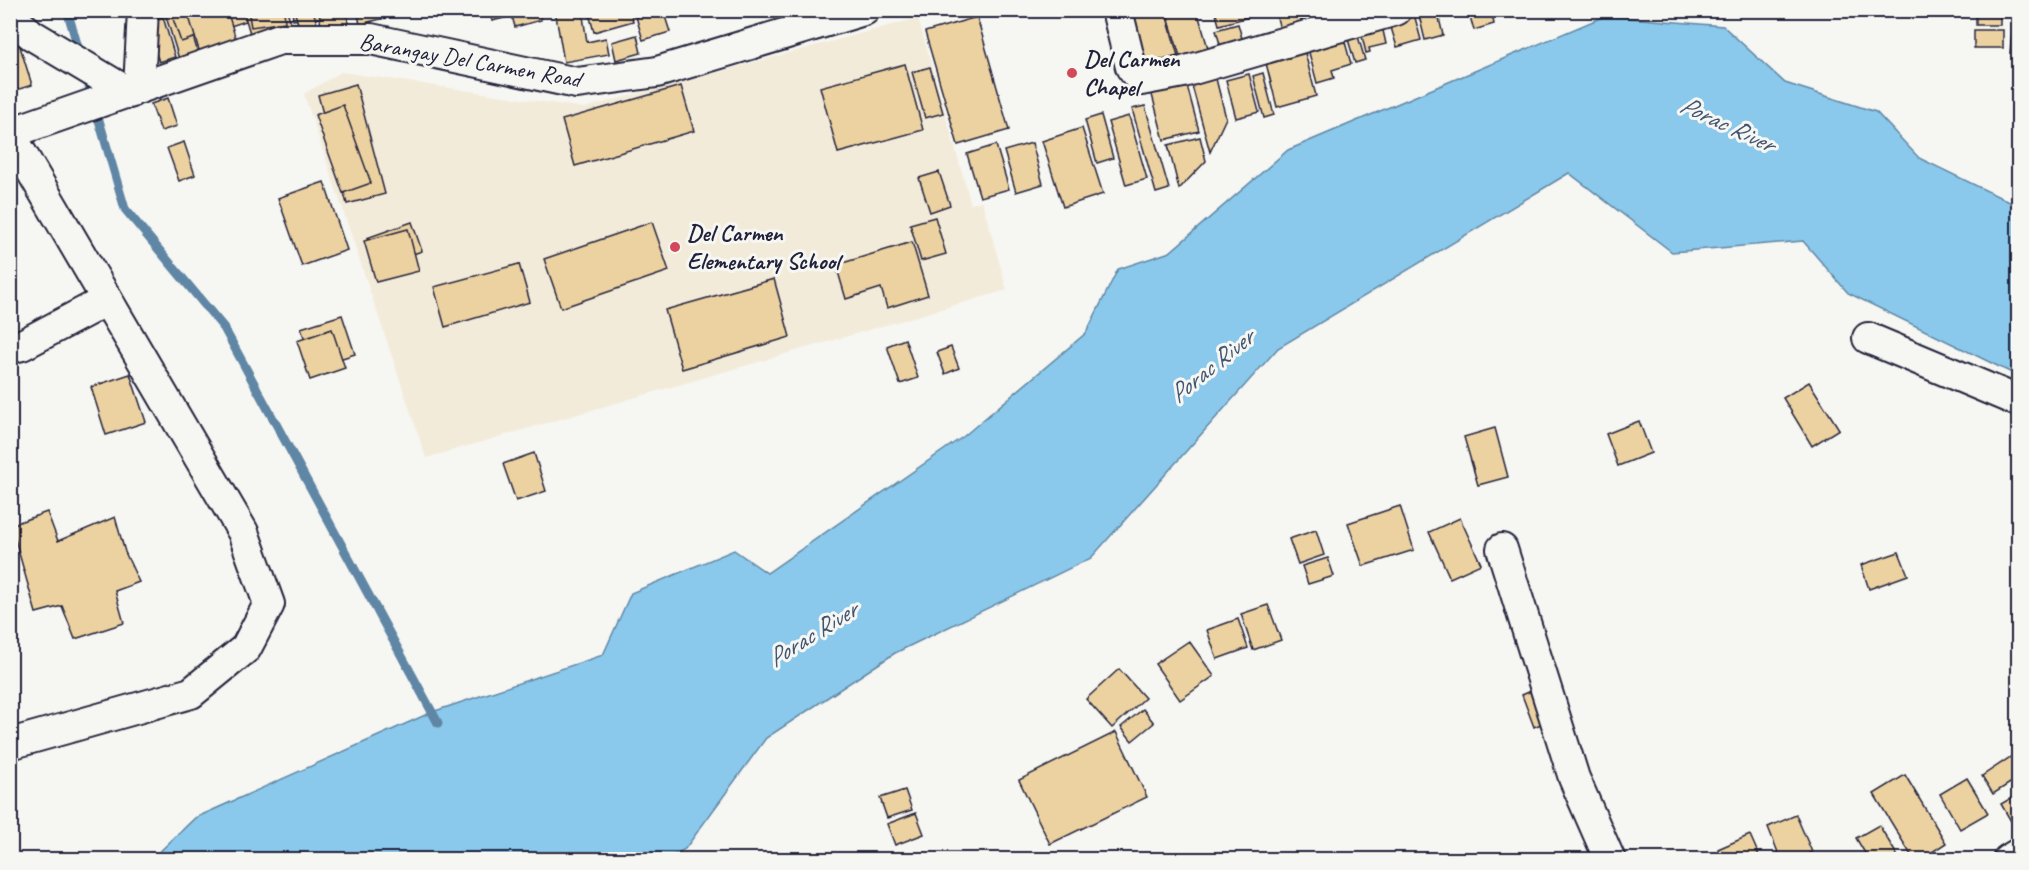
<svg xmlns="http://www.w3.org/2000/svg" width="2029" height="870" font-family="Caveat,sans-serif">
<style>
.built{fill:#f3ebda}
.water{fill:#8ac9eb;stroke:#6086a5;stroke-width:1.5}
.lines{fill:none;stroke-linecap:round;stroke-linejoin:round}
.stream{stroke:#6086a5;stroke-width:9}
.building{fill:#edd2a1;stroke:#22223b;stroke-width:1.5}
.minor-casing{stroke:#22223b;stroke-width:34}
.minor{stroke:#f6f6f2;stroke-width:30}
.poi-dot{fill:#d1495b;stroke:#f6f6f2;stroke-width:2}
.labels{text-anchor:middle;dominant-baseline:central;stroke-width:6;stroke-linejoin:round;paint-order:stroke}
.poi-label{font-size:24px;font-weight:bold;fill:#22223b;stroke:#f6f6f2;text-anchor:start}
.street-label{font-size:24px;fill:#22223b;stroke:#f6f6f2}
.water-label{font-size:26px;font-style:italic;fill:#415470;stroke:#f6f6f2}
</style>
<rect width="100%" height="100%" fill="#f6f6f2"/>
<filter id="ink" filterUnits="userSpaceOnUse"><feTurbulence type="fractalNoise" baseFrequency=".0167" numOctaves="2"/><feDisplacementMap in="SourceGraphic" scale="12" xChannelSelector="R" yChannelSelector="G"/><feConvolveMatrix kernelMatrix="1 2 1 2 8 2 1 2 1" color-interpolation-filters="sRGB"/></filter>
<g filter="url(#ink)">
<!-- built -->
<path class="built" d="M918 18 971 204 982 201 1007 290 426 458 304 94 341 72 584 108Z"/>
<!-- water -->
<path class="water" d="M1605 16 1723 26 1785 83 1876 112 1919 158 2018 206V376L1848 293 1803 241 1672 252 1569 173 1278 348 1091 558 895 653 766 738 685 849 666 859H152L195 818 432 712 603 655 631 593 734 550 767 573 964 436 1086 333 1118 269 1170 252 1288 150Z"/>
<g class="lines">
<!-- stream -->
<g class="stream">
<path d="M67 10 80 54"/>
<path d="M86 76 125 209 224 328 438 723"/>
</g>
</g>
<!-- building -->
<g class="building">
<path d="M164 10H185L198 53 179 59Z"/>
<path d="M170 10H243L246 21 181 42Z"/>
<path d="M187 10H227L238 46 201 57Z"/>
<path d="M243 10H287L292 27 252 40Z"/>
<path d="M248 10H284L285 22 251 27Z"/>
<path d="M292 10H319L320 18 293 20Z"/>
<path d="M294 10H313L317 24 300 30Z"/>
<path d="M319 10H347L348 24 321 27Z"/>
<path d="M357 10H401L402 14 360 24Z"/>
<path d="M489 10H539L541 20 515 27 512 16 492 21Z"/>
<path d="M555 10H582L587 42 606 38 609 54 564 62Z"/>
<path d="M588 10H630L633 21 594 32Z"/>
<path d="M634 10H663L670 32 643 40Z"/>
<path d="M1126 10H1165L1178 56 1158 62 1140 56Z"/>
<path d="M1166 10H1197L1210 55 1182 63Z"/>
<path d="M1215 10H1247L1249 17 1219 25Z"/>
<path d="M1250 10H1268V12L1252 16Z"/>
<path d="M1275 10H1298L1303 26 1281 33Z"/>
<path d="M1307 10H1358L1310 22Z"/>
<path d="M1437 10 1443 35 1425 40 1418 11Z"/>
<path d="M1468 10H1491L1494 24 1474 30Z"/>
<path d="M1497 10H1510L1511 15 1499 18Z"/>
<rect x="1976" y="10" width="24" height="15"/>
<path d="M1414 14 1421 40 1397 47 1389 21Z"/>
<path d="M163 17 175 57 159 62 147 22Z"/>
<path d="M977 17 1009 130 958 145 925 32Z"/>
<path d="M1238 24 1243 42 1221 48 1216 30Z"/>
<path d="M1382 26 1386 44 1369 48 1370 52 1366 53 1361 32Z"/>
<rect x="1974" y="30" width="29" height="18"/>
<path d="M2012 32H2018V54L2010 53Z"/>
<path d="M1357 33 1365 60 1355 63 1347 36Z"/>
<path d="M637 35 641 53 616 60 612 42Z"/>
<path d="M1343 35 1351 64 1332 70 1334 78 1317 83 1307 45Z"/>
<path d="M18 40 32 85 10 92V43Z"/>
<path d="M1304 49 1316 96 1277 107 1265 59Z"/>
<path d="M905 64 923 130 838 153 820 87Z"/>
<path d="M930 67 943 113 925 118 912 72Z"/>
<path d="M1263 73 1274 115 1264 118 1253 76Z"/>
<path d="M1249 74 1259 112 1236 118 1226 80Z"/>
<path d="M1215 75 1226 118 1210 152 1191 82Z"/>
<path d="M1186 82 1199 131 1164 140 1151 91Z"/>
<path d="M356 84 385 194 347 204 318 95Z"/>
<path d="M681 86 694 131 575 166 562 120Z"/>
<path d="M168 98 177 126 161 131 151 104Z"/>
<path d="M343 105 371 183 343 193 315 115Z"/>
<path d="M1145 106 1169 189 1156 193 1132 109Z"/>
<path d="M1101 115 1113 158 1097 163 1085 120Z"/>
<path d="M1129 116 1147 179 1126 185 1108 122Z"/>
<path d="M1082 128 1103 194 1063 207 1042 141Z"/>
<path d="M1200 137 1206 161 1179 189 1168 145Z"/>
<path d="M184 142 195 175 179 181 167 148Z"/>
<path d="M1032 143 1043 184 1016 192 1004 151Z"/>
<path d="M996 145 1009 189 980 197 967 154Z"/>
<path d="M939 172 950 205 930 212 919 178Z"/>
<path d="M324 182 347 250 302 266 278 198Z"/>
<path d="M935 217 946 254 921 261 910 224Z"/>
<path d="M412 222 422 251 377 266 367 238Z"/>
<path d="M652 222 669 271 561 308 544 259Z"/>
<path d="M408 229 419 271 376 282 364 241Z"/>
<path d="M912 242 928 295 887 308 881 288 846 299 836 265Z"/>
<path d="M519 264 530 302 445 327 434 287Z"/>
<path d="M774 279 790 337 682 369 665 310Z"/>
<path d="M342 315 355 354 314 367 301 328Z"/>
<path d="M332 329 345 368 310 380 297 341Z"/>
<path d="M905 339 918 378 900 384 887 346Z"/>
<path d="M951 347 959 368 945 374 937 352Z"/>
<path d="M130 374 146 422 106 435 91 387Z"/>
<path d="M1809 382 1839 429 1812 446 1783 398Z"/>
<path d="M1639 421 1651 453 1618 466 1606 434Z"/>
<path d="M1495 428 1508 477 1478 485 1464 437Z"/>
<path d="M534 453 546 491 516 501 503 464Z"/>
<path d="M1400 506 1414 550 1363 566 1348 523Z"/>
<path d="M47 512 58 541 115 517 125 552 139 582 115 591 124 623 75 639 62 606 36 613 11 525Z"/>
<path d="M1460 518 1481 564 1450 578 1429 532Z"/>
<path d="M1316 530 1324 555 1298 564 1289 539Z"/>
<path d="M2018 530V555L2011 533Z"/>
<path d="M1899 552 1908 575 1869 589 1861 565Z"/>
<path d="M1328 558 1334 576 1308 584 1302 566Z"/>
<path d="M1268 605 1281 640 1253 650 1241 614Z"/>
<path d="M1238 619 1248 648 1217 659 1207 630Z"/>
<path d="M1189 641 1214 676 1180 700 1155 664Z"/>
<path d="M1119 669 1145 698 1112 728 1086 699Z"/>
<path d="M1540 687 1550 720 1534 727 1522 695Z"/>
<path d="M1143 709 1154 723 1132 741 1121 727Z"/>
<path d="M1116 732 1147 797 1050 844 1019 780Z"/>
<path d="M2018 752V778L1993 794 1982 776Z"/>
<path d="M1905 775 1946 843 1920 860H1914L1874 794Z"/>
<path d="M1967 778 1988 813 1960 829 1940 794Z"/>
<path d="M905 790 912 810 887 818 880 798Z"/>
<path d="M2018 794V825L2015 828 2001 804Z"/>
<path d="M916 813 924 834 895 845 887 824Z"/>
<path d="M1796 815 1812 852 1794 860H1781L1768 827Z"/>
<path d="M1879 825 1900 860H1869L1856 838Z"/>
<path d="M1750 835 1761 860H1723L1718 849Z"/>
</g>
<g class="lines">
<defs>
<g id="minor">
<path d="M1117 10 1131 67 1141 80 1183 72 1396 10"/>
<path d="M10 17 32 35 129 93"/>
<path d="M139 88 143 10"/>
<path d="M10 133 280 39H371L577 83 657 72 864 10"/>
<path d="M10 134 243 532 269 604 246 648 191 693 10 744"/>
<path d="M1868 338 2018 401"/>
<path d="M10 348 22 345 107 300"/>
<path d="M1502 549 1574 778 1610 860"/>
<path d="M2008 860 2018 854"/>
</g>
</defs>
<!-- minor casing -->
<use href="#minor" class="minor-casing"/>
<!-- minor -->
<use href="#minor" class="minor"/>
</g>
</g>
<!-- markers -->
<g class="poi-dot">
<circle cx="1072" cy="73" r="6"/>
<circle cx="675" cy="247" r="6"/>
</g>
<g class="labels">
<!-- poi labels -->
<g class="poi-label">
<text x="1084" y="59">Del Carmen<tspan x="1084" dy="28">Chapel</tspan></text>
<text x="687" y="233">Del Carmen<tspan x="687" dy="28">Elementary School</tspan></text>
</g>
<!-- street labels -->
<g class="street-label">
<text transform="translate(470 60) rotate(10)">Barangay Del Carmen Road</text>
</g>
<!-- water labels -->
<g class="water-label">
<text transform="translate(1727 124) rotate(25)">Porac River</text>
<text transform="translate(1211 366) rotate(-39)">Porac River</text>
<text transform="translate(812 634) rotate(-32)">Porac River</text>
</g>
</g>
<!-- margin -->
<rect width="2029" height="870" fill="none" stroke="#f6f6f2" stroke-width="36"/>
<rect x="18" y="18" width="1993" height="834" fill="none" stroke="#22223b" stroke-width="2" filter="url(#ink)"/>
</svg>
